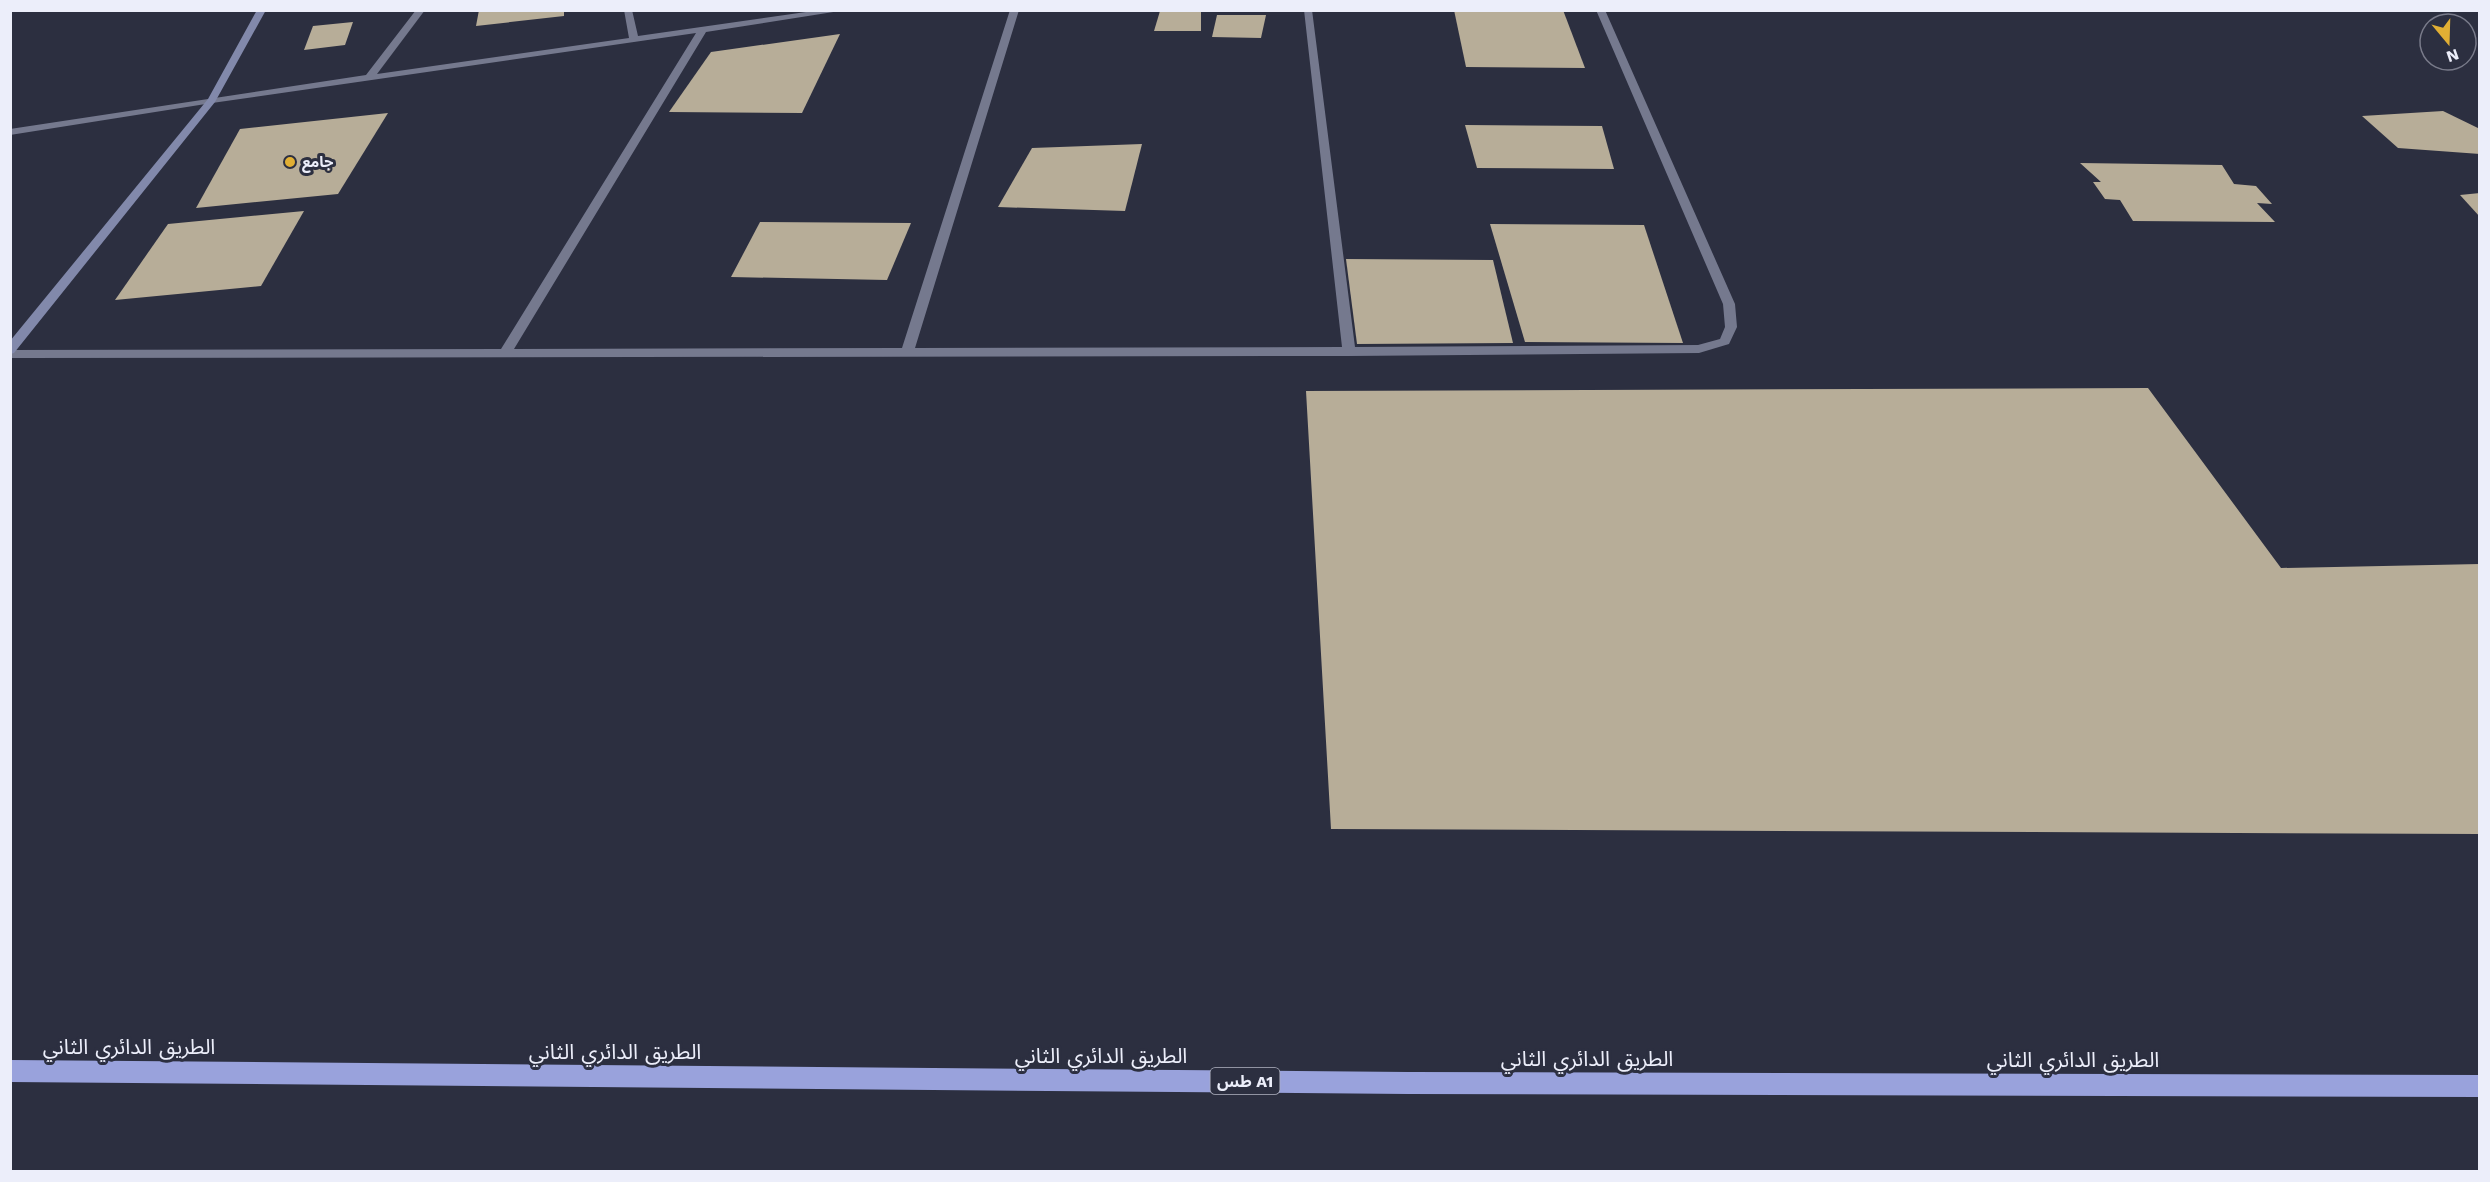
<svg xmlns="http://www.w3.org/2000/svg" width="2490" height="1182" font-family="'Work Sans','Noto Sans Arabic',sans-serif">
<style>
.building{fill:#b7ad98}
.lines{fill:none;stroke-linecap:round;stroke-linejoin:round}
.minor{fill:#75798e;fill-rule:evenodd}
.secondary{fill:#8289ab;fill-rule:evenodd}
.trunk{fill:#99a2dc;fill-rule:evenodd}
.poi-dot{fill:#e1af34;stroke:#2c2f40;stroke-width:2}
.labels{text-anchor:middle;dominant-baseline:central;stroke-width:6;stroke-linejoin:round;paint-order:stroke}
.far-poi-label{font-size:15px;font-weight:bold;fill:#eceefa;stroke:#2c2f40;text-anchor:start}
.shield{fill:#2c2f40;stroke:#b2b5c2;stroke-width:1.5}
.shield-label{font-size:16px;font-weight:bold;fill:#eceefa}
.near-street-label{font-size:21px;fill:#eceefa;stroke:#2c2f40}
</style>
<rect width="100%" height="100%" fill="#2c2f40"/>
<!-- building -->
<g class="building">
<path d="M479 10H564V16L476 26Z"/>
<path d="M1454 10H1563L1585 68 1466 67Z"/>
<path d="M1160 11H1201V31H1154Z"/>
<path d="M1217 15H1266L1261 38 1212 37Z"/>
<path d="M353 22 345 45 304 50 313 26Z"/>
<path d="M840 34 802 113 669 112 711 52Z"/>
<path d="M2443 111 2480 129V154L2398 148 2362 116Z"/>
<path d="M388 113 338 194 196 208 240 129Z"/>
<path d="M1465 125 1602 126 1614 169 1477 168Z"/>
<path d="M1142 144 1125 211 998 207 1032 148Z"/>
<path d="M2080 163 2222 165 2234 184 2256 186 2272 204 2257 203 2275 222 2133 221 2120 200 2105 199 2093 182H2101Z"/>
<path d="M2480 193V217L2460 195Z"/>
<path d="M304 211 261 286 115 300 168 224Z"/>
<path d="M760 222 911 223 887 280 731 277Z"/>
<path d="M1490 224 1644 225 1683 343 1525 342Z"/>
<path d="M1346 259 1493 260 1513 343 1357 344Z"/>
<path d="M2148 388 2281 568 2480 564V834L1331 829 1306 391Z"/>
</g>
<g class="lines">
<!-- minor -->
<path class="minor" d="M416 10H425L377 74 629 38 624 10H632L638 36 820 10H846L706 32 514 349 902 348 1010 10H1019L915 348 1342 347 1304 10H1312L1355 347 1698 345 1720 339 1725 327 1723 304 1596 10H1605L1735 304 1737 327 1729 344 1699 353 1349 356 10 358V350L501 349 696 33 212 103 10 135V129L366 75Z"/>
<!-- secondary -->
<path class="secondary" d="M257 10H266L215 102 14 353 10 354V341L208 99Z"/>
<!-- trunk -->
<path class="trunk" d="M10 1060 1408 1072 2480 1075V1097L1408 1094 10 1082Z"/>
</g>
<!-- markers -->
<circle class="poi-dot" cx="290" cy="162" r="6"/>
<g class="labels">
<!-- far-poi labels -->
<g class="far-poi-label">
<text x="302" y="162">جامع</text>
</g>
<!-- shield labels -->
<rect class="shield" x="1210.5" y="1068" width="69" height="26" rx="4.5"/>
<g class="shield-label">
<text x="1245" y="1081">طس A1</text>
</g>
<!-- near-street labels -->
<g class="near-street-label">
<text x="129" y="1046">الطريق الدائري الثاني</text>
<text x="615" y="1051">الطريق الدائري الثاني</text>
<text x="1101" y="1055">الطريق الدائري الثاني</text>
<text x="1587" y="1058">الطريق الدائري الثاني</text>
<text x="2073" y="1059">الطريق الدائري الثاني</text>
</g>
</g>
<!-- border -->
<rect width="2490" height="1182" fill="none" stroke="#eceefa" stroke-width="24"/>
<!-- north arrow -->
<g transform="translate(2448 42) rotate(161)"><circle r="28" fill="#2c2f40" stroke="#797b8a" stroke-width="1.5"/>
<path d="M0-4.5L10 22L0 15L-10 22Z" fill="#e1af34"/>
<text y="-9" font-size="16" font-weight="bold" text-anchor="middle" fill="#eceefa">N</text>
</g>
</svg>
